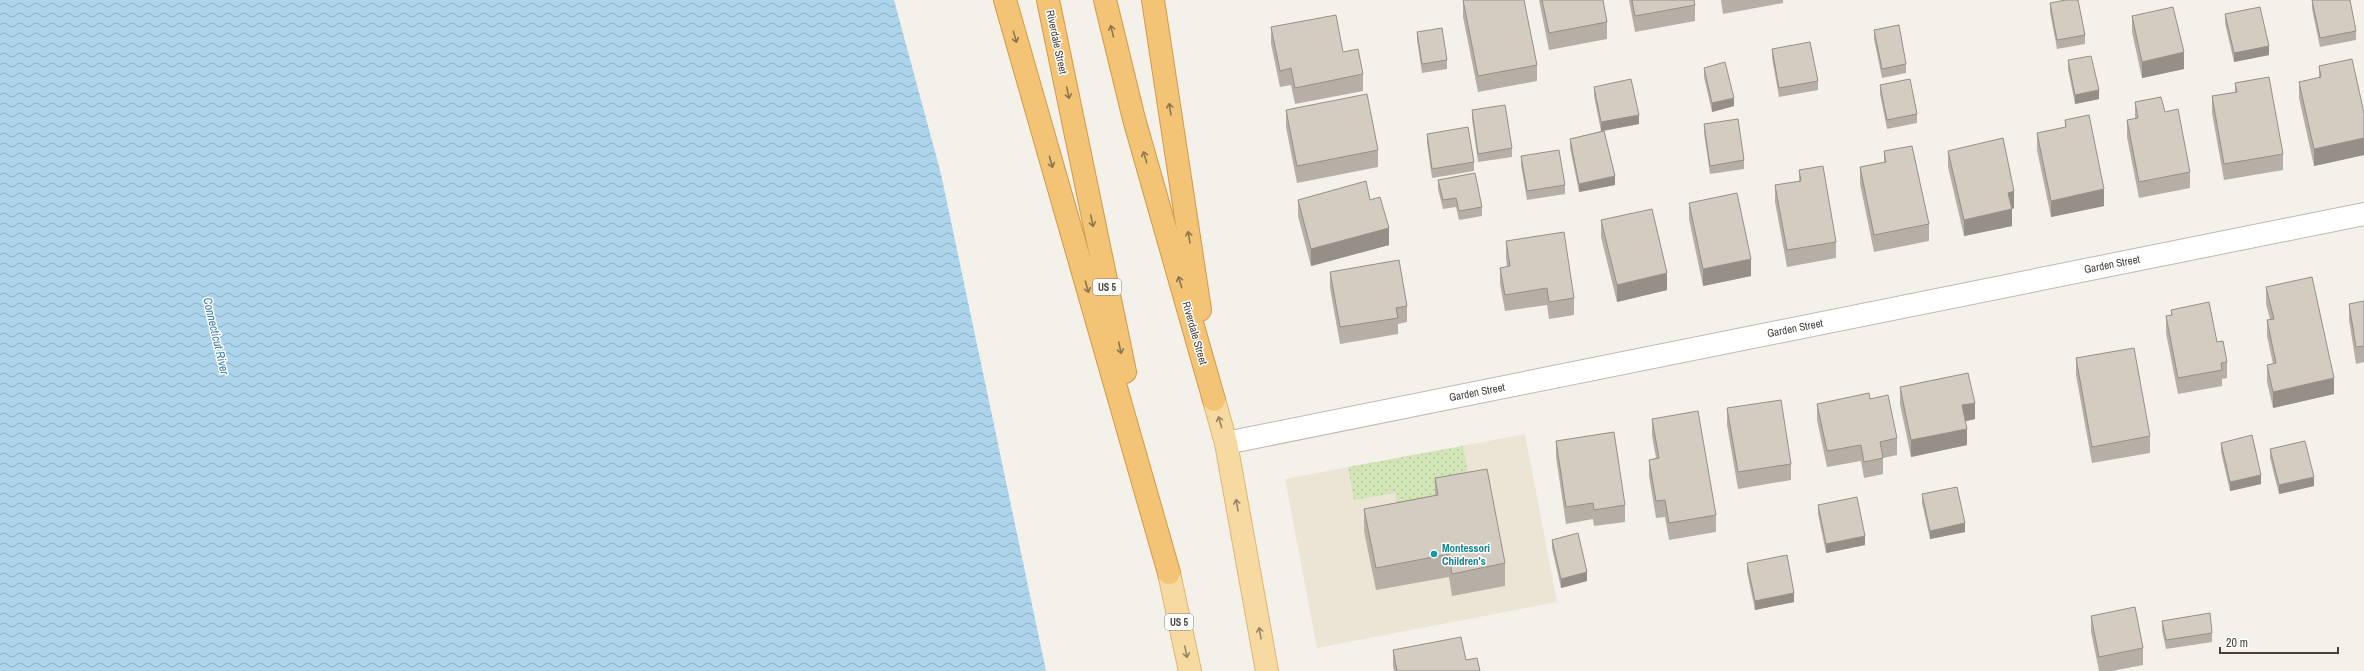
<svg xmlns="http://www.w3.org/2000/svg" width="2364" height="671" font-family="'Archivo Narrow',sans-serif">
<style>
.education{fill:#ece5d6}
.park{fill:url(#park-dots)}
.water{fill:url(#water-waves)}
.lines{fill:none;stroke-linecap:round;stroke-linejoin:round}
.street-casing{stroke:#bfb8ae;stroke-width:24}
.primary-casing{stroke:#dcb671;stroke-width:24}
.highway-casing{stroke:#d39846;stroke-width:24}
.street{stroke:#fff;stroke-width:22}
.primary{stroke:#f7daa1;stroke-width:22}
.highway{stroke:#f3c476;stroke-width:22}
.wall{fill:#b7afa6}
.shaded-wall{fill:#958f87}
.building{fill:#d5ccc1;stroke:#958f87}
.oneway{stroke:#8c7551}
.oneway2{stroke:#978668}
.culture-dot{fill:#0f9aa8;stroke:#fff;stroke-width:1.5}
.labels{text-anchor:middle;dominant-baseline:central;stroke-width:3;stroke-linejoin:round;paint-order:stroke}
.shield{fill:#fff;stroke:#7f7a74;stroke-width:1}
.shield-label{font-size:10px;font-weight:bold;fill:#484139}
.street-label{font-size:11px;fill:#484139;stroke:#fff}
.culture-label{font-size:11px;font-weight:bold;fill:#0d838f;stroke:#fff;text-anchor:start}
.water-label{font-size:12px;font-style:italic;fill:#377ca5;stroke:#fff}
</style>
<defs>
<pattern id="park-dots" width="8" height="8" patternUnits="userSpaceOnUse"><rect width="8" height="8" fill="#d2e5b7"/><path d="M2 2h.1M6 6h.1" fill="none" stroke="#b6c69e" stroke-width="1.8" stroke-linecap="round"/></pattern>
<pattern id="water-waves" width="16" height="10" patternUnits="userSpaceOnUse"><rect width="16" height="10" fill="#acd5ec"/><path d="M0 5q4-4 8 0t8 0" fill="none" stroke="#8eaec0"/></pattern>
</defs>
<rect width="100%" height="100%" fill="#f4f1eb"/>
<!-- education -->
<path class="education" d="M1525 434 1557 602 1317 648 1285 479Z"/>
<!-- park -->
<path class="park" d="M1463 446 1472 494 1399 513 1395 493 1354 500 1348 467Z"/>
<!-- water -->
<path class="water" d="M0 0H894L941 174 1046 671H0Z"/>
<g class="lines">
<defs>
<path id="street" d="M1226 443 2364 214"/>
<g id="primary">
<path d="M1214 400 1226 443 1267 671"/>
<path d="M1169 573 1190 671"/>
</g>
<g id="highway">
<path d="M1005 0 1169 573"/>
<path d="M1048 0 1125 372"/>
<path d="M1105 0 1134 119 1214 400"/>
<path d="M1153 0 1200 310"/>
</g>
</defs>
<!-- street casing -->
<use href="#street" class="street-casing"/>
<!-- primary casing -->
<use href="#primary" class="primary-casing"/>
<!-- highway casing -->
<use href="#highway" class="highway-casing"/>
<!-- street -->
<use href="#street" class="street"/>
<!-- primary -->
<use href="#primary" class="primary"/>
<!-- highway -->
<use href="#highway" class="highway"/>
</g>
<!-- wall -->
<g class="wall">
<path d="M1463 0 1537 65V81L1478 92 1463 17Z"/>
<path d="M1539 0H1603L1607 22V39L1549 50Z"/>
<path d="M1629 0H1694L1695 5V21L1635 32Z"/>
<path d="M1721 0H1783V3L1723 14Z"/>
<path d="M2312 0 2356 31V40L2320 47 2312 9Z"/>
<path d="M2050 3 2085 35V44L2057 49 2050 12Z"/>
<path d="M2225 14 2269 55 2234 62 2225 23Z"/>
<path d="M2132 16 2184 69 2142 78 2132 32Z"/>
<path d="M1271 27 1343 52 1363 74V91L1295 104 1291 85 1280 87 1271 44Z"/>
<path d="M1874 30 1906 64V73L1882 78 1874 39Z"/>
<path d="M1417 32 1447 60V69L1422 73 1417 40Z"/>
<path d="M1772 49 1818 81V90L1779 97 1772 58Z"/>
<path d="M2068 60 2099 99 2075 104 2068 69Z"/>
<path d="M2319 66 2364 113V155L2314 166 2299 98V82L2319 78Z"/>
<path d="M1704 68 1734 106 1712 112 1704 77Z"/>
<path d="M2235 83 2283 154V170L2224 180 2212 113V96L2235 93Z"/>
<path d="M1880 85 1917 114V123L1887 129 1880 94Z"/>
<path d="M1594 87 1639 124 1604 131 1615 185 1579 192 1570 148V139L1601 131 1594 96Z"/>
<path d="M2135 102 2165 112 2190 172V188L2139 198 2127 137V120L2135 119Z"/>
<path d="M1286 110 1378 150V167L1297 183 1286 127Z"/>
<path d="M1472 110 1512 148V157L1478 162 1472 119Z"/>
<path d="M2065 120 2104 206 2051 217 2037 150V133L2065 127Z"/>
<path d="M1704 124 1744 160V169L1710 174 1704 133Z"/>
<path d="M1427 134 1474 162V171L1432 178 1427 143Z"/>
<path d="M1884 151 1929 224V241L1874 252 1860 184V167L1884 162Z"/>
<path d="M1948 151 2014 208 2012 209V226L1964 236 1948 167Z"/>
<path d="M1521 156 1565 185V194L1527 200 1521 165Z"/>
<path d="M1799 170 1836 242V258L1787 267 1775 202V185L1799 181Z"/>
<path d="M1438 180 1482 207V216L1459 220 1456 207 1443 209 1438 189Z"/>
<path d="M1298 200H1370L1389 245 1311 266 1298 216Z"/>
<path d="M1689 203 1751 276 1703 286 1689 219Z"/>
<path d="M1601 220 1667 290 1617 302 1601 237Z"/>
<path d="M1506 241 1574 298V315L1549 319 1547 305 1505 311 1500 284V268L1507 267 1506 258Z"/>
<path d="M1330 272 1407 306V322L1398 324V334L1340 344 1330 288Z"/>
<path d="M2266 287 2334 394 2273 408 2267 382V365L2273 364 2267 336V320L2270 319 2266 304Z"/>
<path d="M2364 301V362L2356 364 2349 320V304Z"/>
<path d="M2171 310 2217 342 2227 362V378L2222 379V386L2178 394 2166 333V316L2171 315Z"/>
<path d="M2076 358 2150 436V453L2092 463 2076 375Z"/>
<path d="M1900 387 1975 419 1966 421 1967 445 1911 457 1900 404Z"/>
<path d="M1870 399 1897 438V455L1883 458V474L1864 478 1861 461 1827 467 1817 420V404Z"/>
<path d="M1727 408 1791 464V480L1738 489 1727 425Z"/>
<path d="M1652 419 1716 515V532L1669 540 1665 517 1656 518 1649 476V460L1656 458 1652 436Z"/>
<path d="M1556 441 1625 505V522L1594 526 1593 519 1566 524 1556 457Z"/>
<path d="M2221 443 2261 484 2230 491 2221 452Z"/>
<path d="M2270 449 2314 486 2279 494 2270 458Z"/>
<path d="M1435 478 1505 563V586L1452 596 1449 577 1376 590 1364 531V509L1435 495Z"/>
<path d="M1922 494 1965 532 1930 539 1922 503Z"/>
<path d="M1818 505 1865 545 1826 553 1818 514Z"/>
<path d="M1552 540 1587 581 1561 588 1552 548Z"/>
<path d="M1747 563 1794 602 1755 610 1747 572Z"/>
<path d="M2091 616 2143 648V665L2112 671H2099L2091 632Z"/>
<path d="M2162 621 2212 633V642L2166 649 2162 630Z"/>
<path d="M1393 650 1466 660 1480 671H1394L1393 667Z"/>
</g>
<!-- shaded-wall -->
<g class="shaded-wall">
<path d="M2269 46V55L2234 62V53Z"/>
<path d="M2184 52V69L2142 78V62Z"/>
<path d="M2099 90V99L2075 104V95Z"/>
<path d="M1734 98V106L1712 112V103Z"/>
<path d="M1639 115V124L1601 131V122Z"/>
<path d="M2364 138V155L2314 166V149Z"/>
<path d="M1615 176V185L1579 192V184Z"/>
<path d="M2104 189V206L2051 217V201Z"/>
<path d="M2014 191V208L2008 210V193Z"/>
<path d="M2012 209V226L1964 236V220Z"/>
<path d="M1389 228V245L1311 266V249Z"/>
<path d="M1751 259V276L1703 286V269Z"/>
<path d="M1667 273V290L1617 302V285Z"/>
<path d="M2334 378V394L2273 408V392Z"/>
<path d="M1975 403V419L1962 422V405Z"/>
<path d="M1967 429V445L1911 457V440Z"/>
<path d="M2261 475V484L2230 491V482Z"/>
<path d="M2314 477V486L2279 494V485Z"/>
<path d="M1965 523V532L1930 539V531Z"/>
<path d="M1865 536V545L1826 553V544Z"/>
<path d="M1587 572V581L1561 588V579Z"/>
<path d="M1794 593V602L1755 610V601Z"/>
</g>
<!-- building -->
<g class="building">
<path d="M1463 0H1524L1537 65 1478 76Z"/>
<path d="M1542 0H1603L1607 22 1549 33Z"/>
<path d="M1632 0H1694L1695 5 1635 16Z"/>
<path d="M2066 0H2078L2085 35 2057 40 2050 3Z"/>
<path d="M2312 0H2350L2356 31 2320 38Z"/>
<path d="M2173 7 2184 52 2142 62 2132 16Z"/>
<path d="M2260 7 2269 46 2234 53 2225 14Z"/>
<path d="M1336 15 1343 52 1358 49 1363 74 1295 88 1291 68 1280 71 1271 27Z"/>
<path d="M1899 25 1906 64 1882 69 1874 30Z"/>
<path d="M1442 28 1447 60 1422 64 1417 32Z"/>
<path d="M1810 42 1818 81 1779 88 1772 49Z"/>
<path d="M2091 56 2099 90 2075 95 2068 60Z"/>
<path d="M2352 59 2364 113V138L2314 149 2299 82 2321 77 2319 66Z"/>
<path d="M1725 62 1734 98 1712 103 1704 68Z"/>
<path d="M2269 77 2283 154 2224 164 2212 96 2237 92 2235 83Z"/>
<path d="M1631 79 1639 115 1601 122 1594 87Z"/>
<path d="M1910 79 1917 114 1887 120 1880 85Z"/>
<path d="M1367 94 1378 150 1297 166 1286 110Z"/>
<path d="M2161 97 2165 112 2178 109 2190 172 2139 182 2127 120 2138 118 2135 102Z"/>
<path d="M1505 105 1512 148 1478 154 1472 110Z"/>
<path d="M2089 115 2104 189 2051 201 2037 133 2066 127 2065 120Z"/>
<path d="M1738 119 1744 160 1710 166 1704 124Z"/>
<path d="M1468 127 1474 162 1432 169 1427 134Z"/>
<path d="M1604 131 1615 176 1579 184 1570 139Z"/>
<path d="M2003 138 2014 191 2008 193 2012 209 1964 220 1948 151Z"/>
<path d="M1912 146 1929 224 1874 235 1860 167 1886 162 1884 151Z"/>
<path d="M1559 150 1565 185 1527 191 1521 156Z"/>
<path d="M1823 166 1836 242 1787 250 1775 185 1801 181 1799 170Z"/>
<path d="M1475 173 1482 207 1459 211 1456 198 1443 200 1438 180Z"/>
<path d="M1366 181 1370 200 1380 197 1389 228 1311 249 1298 200Z"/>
<path d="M1737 193 1751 259 1703 269 1689 203Z"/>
<path d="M1652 209 1667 273 1617 285 1601 220Z"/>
<path d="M1564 232 1574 298 1549 302 1547 288 1505 295 1500 268 1510 266 1506 241Z"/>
<path d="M1399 260 1407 306 1396 308 1398 318 1340 327 1330 272Z"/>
<path d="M2312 277 2334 378 2273 392 2267 365 2276 363 2267 320 2274 319 2266 287Z"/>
<path d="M2364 301V346L2356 347 2349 304Z"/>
<path d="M2209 302 2217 342 2223 341 2227 362 2221 363 2222 370 2178 378 2166 316 2172 315 2171 310Z"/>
<path d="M2134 348 2150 436 2092 447 2076 358Z"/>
<path d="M1968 373 1975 403 1962 405 1967 429 1911 440 1900 387Z"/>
<path d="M1869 393 1870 399 1888 395 1897 438 1880 442 1883 458 1864 462 1861 445 1827 451 1817 404Z"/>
<path d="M1781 400 1791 464 1738 472 1727 408Z"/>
<path d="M1698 411 1716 515 1669 523 1665 500 1656 501 1649 460 1659 458 1652 419Z"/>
<path d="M1614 432 1625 505 1594 510 1593 503 1566 507 1556 441Z"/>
<path d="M2252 435 2261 475 2230 482 2221 443Z"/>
<path d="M2305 441 2314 477 2279 485 2270 449Z"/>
<path d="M1487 469 1505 563 1452 574 1449 554 1376 568 1364 509 1438 495 1435 478Z"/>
<path d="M1957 487 1965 523 1930 531 1922 494Z"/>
<path d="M1857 497 1865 536 1826 544 1818 505Z"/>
<path d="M1578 533 1587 572 1561 579 1552 540Z"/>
<path d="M1787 555 1794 593 1755 601 1747 563Z"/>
<path d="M2135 607 2143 648 2099 657 2091 616Z"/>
<path d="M2210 613 2212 633 2166 640 2162 621Z"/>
<path d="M1461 637 1466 660 1477 658 1480 671H1397L1393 650Z"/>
</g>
<!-- one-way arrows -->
<defs><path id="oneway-shaft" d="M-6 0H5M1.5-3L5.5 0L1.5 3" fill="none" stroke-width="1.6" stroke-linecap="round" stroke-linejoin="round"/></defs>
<g class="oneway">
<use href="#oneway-shaft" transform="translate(1112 31) rotate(-104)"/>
<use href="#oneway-shaft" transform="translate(1015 37) rotate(74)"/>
<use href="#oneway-shaft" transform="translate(1068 93) rotate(78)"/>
<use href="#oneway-shaft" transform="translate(1170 109) rotate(-99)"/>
<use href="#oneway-shaft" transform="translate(1145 157) rotate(-106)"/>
<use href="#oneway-shaft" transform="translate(1051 162) rotate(74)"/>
<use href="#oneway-shaft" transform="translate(1092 221) rotate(78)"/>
<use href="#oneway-shaft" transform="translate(1189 237) rotate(-99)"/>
<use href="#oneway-shaft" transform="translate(1180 282) rotate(-106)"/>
<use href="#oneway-shaft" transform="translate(1087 287) rotate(74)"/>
<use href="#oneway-shaft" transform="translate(1120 348) rotate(78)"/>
</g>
<g class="oneway2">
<use href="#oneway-shaft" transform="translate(1220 422) rotate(-106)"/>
<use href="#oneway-shaft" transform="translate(1237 505) rotate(-100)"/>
<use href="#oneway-shaft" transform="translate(1260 633) rotate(-100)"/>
<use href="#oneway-shaft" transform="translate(1186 652) rotate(78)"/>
</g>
<!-- markers -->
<circle class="culture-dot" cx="1434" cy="554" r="4"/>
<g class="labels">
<!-- shield labels -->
<g class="shield">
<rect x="1093" y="279" width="28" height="16" rx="3"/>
<rect x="1165" y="614" width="28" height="16" rx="3"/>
</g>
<g class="shield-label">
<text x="1107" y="287">US 5</text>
<text x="1179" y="622">US 5</text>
</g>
<!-- street labels -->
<g class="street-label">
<text transform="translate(1057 42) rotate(78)">Riverdale Street</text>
<text transform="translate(2112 264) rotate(-11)">Garden Street</text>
<text transform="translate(1795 328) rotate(-11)">Garden Street</text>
<text transform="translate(1195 333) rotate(74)">Riverdale Street</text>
<text transform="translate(1477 392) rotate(-11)">Garden Street</text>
</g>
<!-- culture labels -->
<g class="culture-label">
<text x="1442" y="548">Montessori<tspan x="1442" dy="13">Children's</tspan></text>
</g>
<!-- water labels -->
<g class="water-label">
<text transform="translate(216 336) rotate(77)">Connecticut River</text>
</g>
</g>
<!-- scale -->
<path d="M2220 647v6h118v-6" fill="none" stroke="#484139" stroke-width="2"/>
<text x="2226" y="647" font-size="12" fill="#484139" stroke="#ffffff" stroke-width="3" paint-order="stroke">20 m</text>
</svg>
